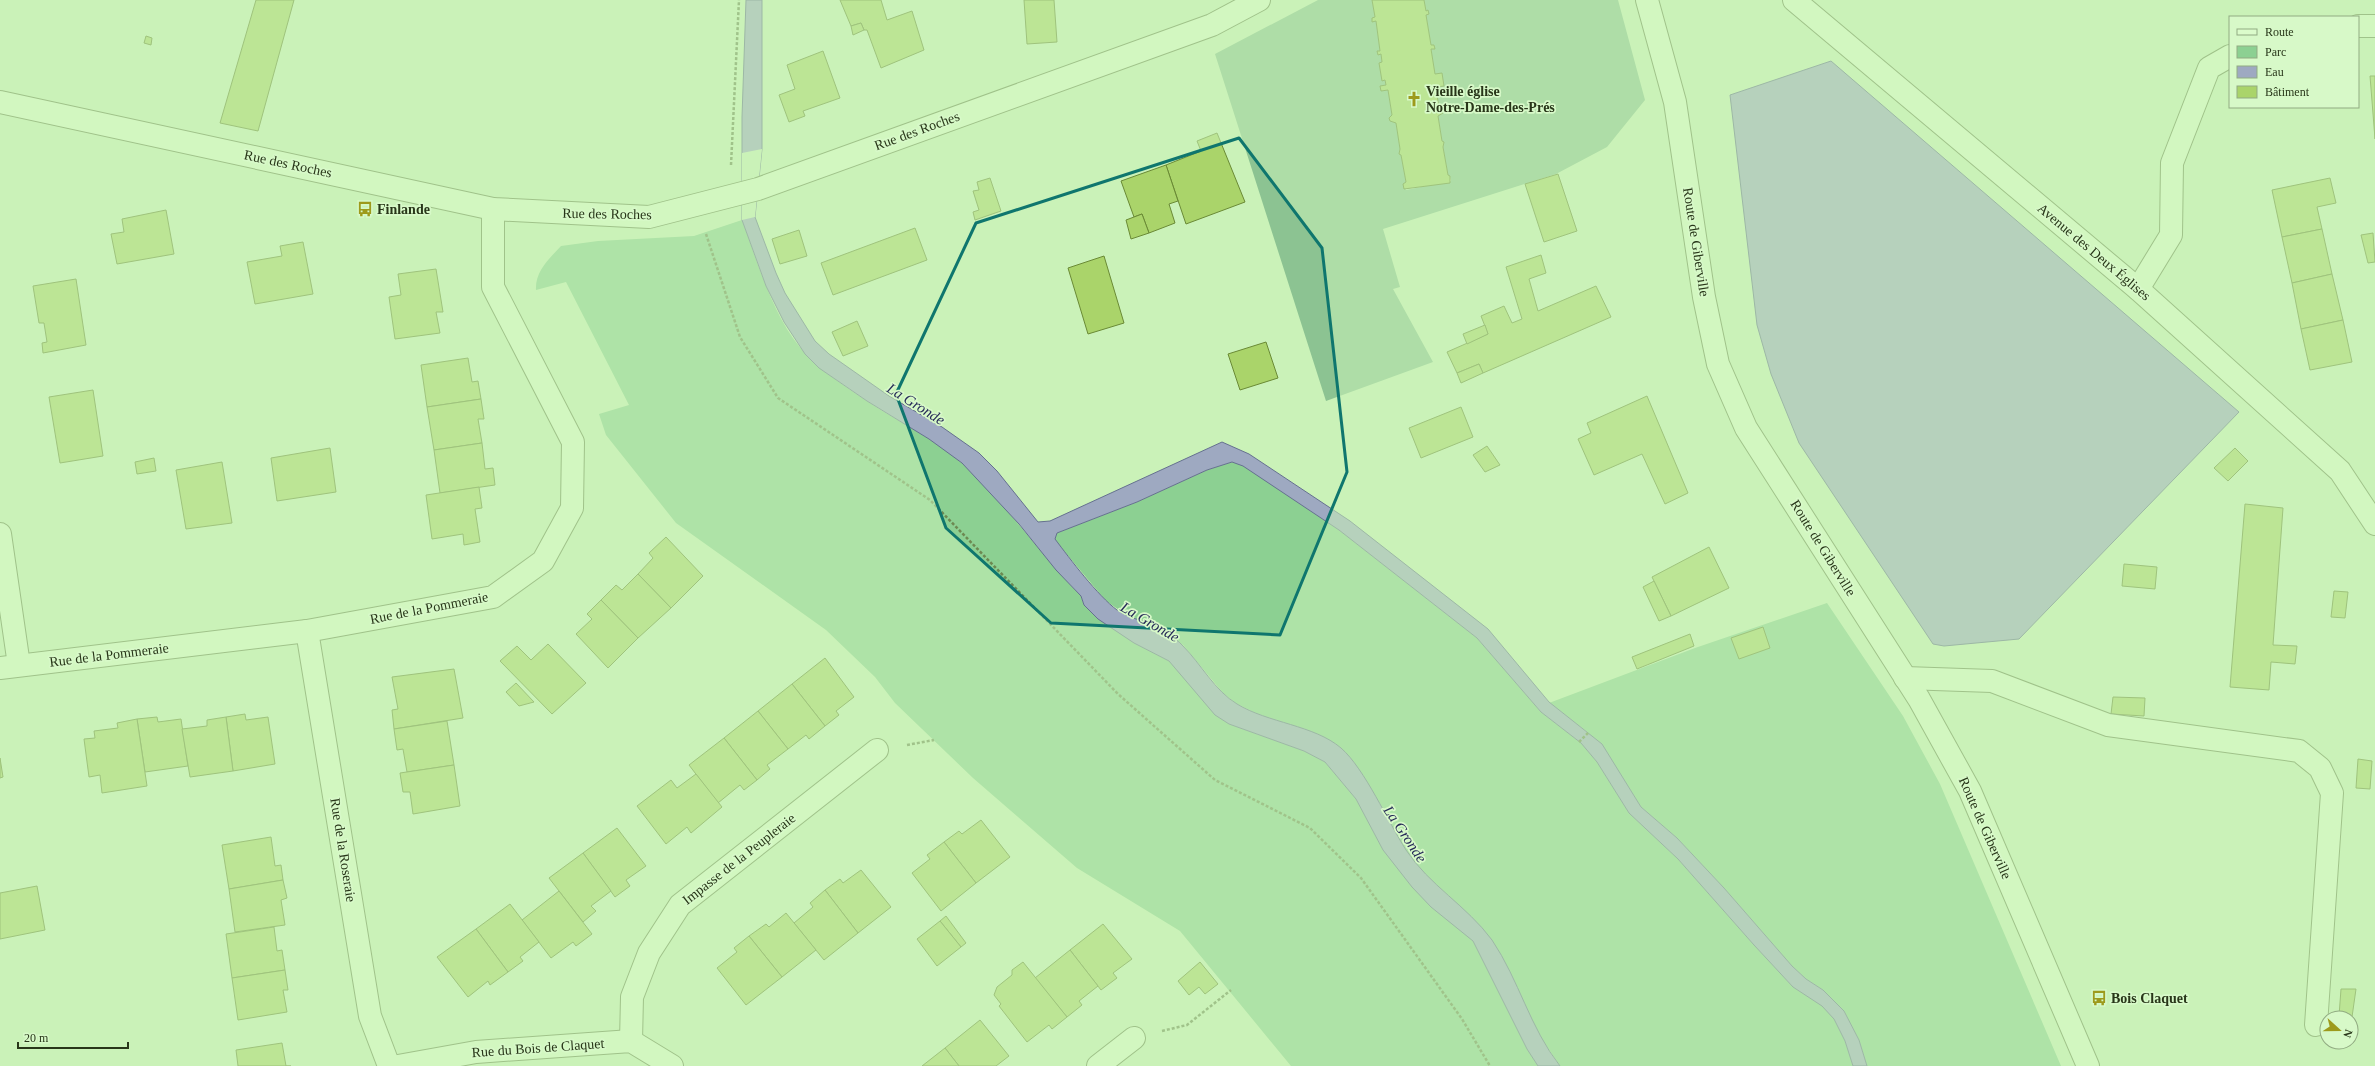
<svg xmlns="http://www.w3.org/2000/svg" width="2375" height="1066" font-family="Georgia,serif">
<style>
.green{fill:#8cd092}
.cemetery{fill:#8cc392}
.water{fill:#9ea9c1;stroke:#65708f}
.pier{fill:#caf2b8}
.building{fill:#aad46a;stroke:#6a8a35}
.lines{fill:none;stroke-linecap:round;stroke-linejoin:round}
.minor-casing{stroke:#6d8952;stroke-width:24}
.path{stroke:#6d8952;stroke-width:2.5;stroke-dasharray:3 2;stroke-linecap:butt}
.minor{stroke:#dbfccb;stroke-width:22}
.marked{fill:none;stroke:#0f766e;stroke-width:3;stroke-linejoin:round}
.labels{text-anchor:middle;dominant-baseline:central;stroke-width:3.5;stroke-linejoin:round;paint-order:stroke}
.poi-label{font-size:14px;font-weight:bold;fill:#283619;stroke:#d7f9c8;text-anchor:start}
.street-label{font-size:14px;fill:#283619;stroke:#d7f9c8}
.water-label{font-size:15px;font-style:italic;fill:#262a58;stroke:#d7f9c8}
</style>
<rect width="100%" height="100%" fill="#caf2b8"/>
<!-- green -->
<g class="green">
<path d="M742 220C758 263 774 322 807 355 824 373 846 387 867 401 898 422 934 438 963 464 1006 504 1040 554 1081 596L1084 605 1134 643 1169 661 1229 724 1304 751 1325 762 1356 799 1383 850 1473 941 1527 1049 1538 1066H1291L1180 931 1077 868 973 778 895 703 875 677 826 630 676 523 606 435 599 414 629 405 566 282 536 290C535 271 549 259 561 246L598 241 694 236Z"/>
<path d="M1232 462 1243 465 1339 530 1477 638 1541 712 1581 743 1597 762 1629 813 1678 859 1754 945 1793 987 1823 1006 1834 1019 1845 1041 1853 1066H1560L1538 1034 1509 972 1449 896 1424 874 1406 851 1353 761 1340 747 1318 735 1263 717 1235 703 1223 693 1183 645 1140 620 1131 618 1106 601 1054 539 1057 533 1137 502 1207 470Z"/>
<path d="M1827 603 1903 716 1940 784 2061 1066H1867L1859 1040 1844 1011 1823 990 1806 979 1792 966 1724 888 1677 838 1641 807 1622 777 1586 731 1549 703 1695 648Z"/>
</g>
<!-- cemetery -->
<path class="cemetery" d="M1318 0H1372L1375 17 1372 18V21H1376L1380 51H1377L1378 55 1381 54 1382 62 1379 63 1383 81 1385 80 1386 85 1380 86 1382 91 1388 90 1392 115 1390 121 1396 123 1400 149 1399 154 1401 155 1406 182 1403 185 1406 190 1451 181 1450 176 1448 175 1443 147 1444 143 1442 141 1438 116 1443 112V108L1439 107 1431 49 1435 48 1434 45H1431L1426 15 1429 14 1428 11H1426L1424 0H1618L1645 100 1607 147 1556 174 1383 229 1400 287 1393 289 1433 362 1326 401 1215 54Z"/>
<!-- water -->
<g class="water">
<path d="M746 0H762V149L755 217 776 273 785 293 815 341 829 354 889 396 942 427 979 453 997 471 1038 522 1050 521 1222 442 1249 454 1350 521 1488 629 1549 702 1602 744 1641 807 1677 838 1724 888 1792 966 1806 979 1823 990 1844 1011 1859 1040 1867 1066H1853L1845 1041 1834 1019 1822 1006 1793 987 1754 945 1678 859 1629 813 1597 762 1581 743 1541 712 1477 638 1339 530 1243 466 1232 462 1207 470 1137 502 1057 533 1055 539C1070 559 1098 596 1117 610 1127 617 1137 619 1148 623 1159 628 1175 637 1183 646 1201 664 1215 691 1237 704 1268 723 1314 725 1341 748 1365 769 1388 822 1406 850 1429 885 1467 906 1492 940 1519 980 1530 1028 1560 1066H1538L1527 1049 1473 941 1431 907 1412 887 1383 850 1356 799 1325 762 1304 751 1229 724 1215 715 1169 661 1134 643 1098 619 1084 605 1081 596 1056 570 1019 524 962 463 929 439 867 401 819 368 805 354 784 322 766 286 742 220V117Z"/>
<path d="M1831 61 2239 412 2019 639 1944 646 1933 644 1799 443 1771 374 1757 325 1730 95Z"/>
</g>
<!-- pier -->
<path class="pier" d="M762 149 755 217 742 220V153Z"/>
<!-- building -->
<g class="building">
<path d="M256 0H294L258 131 220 123Z"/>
<path d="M840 0H881L887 20 912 11 924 50 881 68 867 30H864L861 23 851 26Z"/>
<path d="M1024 0H1054L1057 42 1027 44Z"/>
<path d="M1372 0H1424L1426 11 1428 10 1429 14 1426 15 1431 45H1434L1435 49H1431L1435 74 1442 73 1444 86 1437 87 1436 89 1439 107 1443 108V113L1438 116 1442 141 1444 142 1443 147 1448 175 1450 176V183L1404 189 1403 184 1406 182 1401 155 1399 154 1400 149 1396 123 1390 121 1389 118 1392 115 1388 90 1381 91 1380 86 1386 85 1385 80 1382 81 1379 63 1382 62 1381 54 1378 55 1377 51H1380L1376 21 1372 22V18L1375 17Z"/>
<path d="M861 23 864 30 853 35 851 26Z"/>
<path d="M146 36 152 38 151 45 144 43Z"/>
<path d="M823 51 840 98 803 111 805 116 789 122 779 95 795 89 787 65Z"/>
<path d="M2370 76H2375V139Z"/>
<path d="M1217 133 1245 202 1186 224 1166 165 1201 151 1197 141Z"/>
<path d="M1166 165 1178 201 1169 204 1175 223 1149 233 1142 214 1134 217 1121 181Z"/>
<path d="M1558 174 1577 231 1544 242 1525 184Z"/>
<path d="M990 178 1001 211 975 220 973 212 979 210 973 191 979 190 977 182Z"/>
<path d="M2330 178 2336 203 2317 207 2322 229 2282 237 2272 190Z"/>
<path d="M166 210 174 254 117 264 111 234 124 232 122 219Z"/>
<path d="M1142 214 1149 233 1131 239 1126 220Z"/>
<path d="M915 228 927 260 833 295 821 263Z"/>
<path d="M2322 229 2332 274 2292 283 2282 237Z"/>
<path d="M799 230 807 256 780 264 772 239Z"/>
<path d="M2373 233 2375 262 2368 263 2361 235Z"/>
<path d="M303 242 313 294 255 304 247 262 282 256 280 246Z"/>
<path d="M1541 255 1546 273 1529 279 1538 311 1596 286 1611 317 1483 373 1479 364 1457 373 1447 352 1488 334 1481 316 1504 306 1512 323 1522 319 1506 267Z"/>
<path d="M1104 256 1124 323 1088 334 1068 268Z"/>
<path d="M436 269 443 312H436L440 333 395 339 389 297 401 295 398 274Z"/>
<path d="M2332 274 2343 320 2301 329 2292 283Z"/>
<path d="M76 279 86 345 43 353 42 343 47 342 44 323H39L33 286Z"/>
<path d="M2343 320 2352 362 2310 370 2301 329Z"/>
<path d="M857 321 868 346 843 356 832 332Z"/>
<path d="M1485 325 1488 334 1467 344 1463 334Z"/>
<path d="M1266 342 1278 378 1240 390 1228 354Z"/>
<path d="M468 358 472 382 478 381 481 399 427 407 421 365Z"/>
<path d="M1479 364 1483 373 1461 383 1457 373Z"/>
<path d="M93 390 103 456 60 463 49 397Z"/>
<path d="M1647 396 1688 493 1665 504 1642 454 1594 475 1578 439 1591 433 1587 423Z"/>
<path d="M481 399 484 419H478L482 443 434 450 427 407Z"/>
<path d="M1461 407 1473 437 1421 458 1409 428Z"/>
<path d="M482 443 485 469 493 468 495 485 440 493 434 450Z"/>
<path d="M1487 446 1500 465 1485 472 1473 455Z"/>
<path d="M330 448 336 492 277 501 271 458Z"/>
<path d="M2235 448 2248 461 2228 481 2214 468Z"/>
<path d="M154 458 156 471 137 474 135 462Z"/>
<path d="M222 462 232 523 186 529 176 470Z"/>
<path d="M479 487 482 508 475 509 480 542 464 545 463 534 432 539 426 495Z"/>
<path d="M2245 504 2283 508 2273 645 2297 646 2295 664 2271 662 2269 690 2230 687Z"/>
<path d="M666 537 703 576 671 608 638 574 653 558 649 553Z"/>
<path d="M1709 547 1729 588 1671 616 1652 577Z"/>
<path d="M2124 564 2157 567 2155 589 2122 586Z"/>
<path d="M638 574 671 608 638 638 601 600 616 585 622 590Z"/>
<path d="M1654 581 1671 616 1659 621 1643 587Z"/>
<path d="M2334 591 2348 592 2345 618 2331 617Z"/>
<path d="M601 600 638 638 608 668 576 634 592 619 587 614Z"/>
<path d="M1763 627 1770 648 1739 659 1731 638Z"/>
<path d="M1690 634 1694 646 1637 669 1632 657Z"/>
<path d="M548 644 586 683 552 714 500 661 517 646 531 660Z"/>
<path d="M825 658 854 697 836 711 839 715 825 726 792 684Z"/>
<path d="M454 669 463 718 394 729 392 710 398 709 392 677Z"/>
<path d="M516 683 534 702 519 706 506 692Z"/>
<path d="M792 684 825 726 809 739 806 735 788 749 758 711Z"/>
<path d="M2113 697 2145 698 2144 716 2111 714Z"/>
<path d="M758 711 788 749 767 765 770 769 757 780 724 738Z"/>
<path d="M245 714 246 720 268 717 275 764 233 771 226 717Z"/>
<path d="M157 717 158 722 181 719 188 766 145 772 137 719Z"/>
<path d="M226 717 233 771 190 777 182 729 207 726V720Z"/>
<path d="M137 719 147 786 102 793 100 775 89 777 84 739 95 738 94 731 118 728 117 723Z"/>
<path d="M447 721 454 765 407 772 403 749 397 750 394 729Z"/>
<path d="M724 738 757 780 744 790 740 785 718 803 689 765Z"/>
<path d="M0 758 3 777 0 778Z"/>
<path d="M2358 759 2372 761 2370 789 2356 788Z"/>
<path d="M454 765 460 806 413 814 410 792H403L400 773Z"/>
<path d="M696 774 722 807 691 833 687 827 666 844 637 806 671 780 677 788Z"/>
<path d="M981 820 1010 857 976 883 944 842 959 831 962 834Z"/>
<path d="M617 828 646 866 626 880 630 886 615 897 583 853Z"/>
<path d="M271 837 275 866 281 865 283 880 229 889 222 845Z"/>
<path d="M944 842 976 883 941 911 912 873 930 859 927 855Z"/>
<path d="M583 853 611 891 591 906 596 911 583 922 549 878Z"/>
<path d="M861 870 891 907 858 933 825 890 840 879 843 883Z"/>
<path d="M283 880 287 898 281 900 285 925 235 932 229 889Z"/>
<path d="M37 886 45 930 0 939V893Z"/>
<path d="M825 890 858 933 824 960 794 923 813 907 810 903Z"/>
<path d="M559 891 592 934 576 946 573 942 551 958 522 920Z"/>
<path d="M510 904 539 942 520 957 523 961 508 972 476 929Z"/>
<path d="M786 913 816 950 782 977 749 936 766 924 769 927Z"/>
<path d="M946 916 966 943 961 947 940 921Z"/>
<path d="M940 921 961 947 937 966 917 939Z"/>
<path d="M1103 924 1132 959 1113 973 1117 978 1101 990 1070 950Z"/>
<path d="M274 927 277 951 282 950 285 970 232 978 226 934Z"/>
<path d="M476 929 508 972 490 985 488 981 468 997 437 957Z"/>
<path d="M749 936 782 977 746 1005 717 968 737 952 734 948Z"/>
<path d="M1070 950 1098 986 1079 1001 1082 1005 1067 1017 1035 978Z"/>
<path d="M1023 962 1067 1017 1052 1029 1049 1025 1027 1042 999 1006 1001 1004 994 995 997 987 1012 975V970Z"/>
<path d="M1200 962 1218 984 1205 994 1199 987 1189 995 1178 981Z"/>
<path d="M285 970 288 990H283L287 1012 238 1020 232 978Z"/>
<path d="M2341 989H2356L2352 1017 2339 1016Z"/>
<path d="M980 1020 1009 1056 996 1066H959L945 1048Z"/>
<path d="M282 1043 286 1066H291H238L236 1050Z"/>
<path d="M945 1048 959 1066H922Z"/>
</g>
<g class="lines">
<defs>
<g id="minor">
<path d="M1647 0 1675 102 1704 297 1718 364 1746 428 1919 699 1970 791 2088 1066"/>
<path d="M1794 0 2138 289 2340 471 2375 524"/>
<path d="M2358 26H2375"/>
<path d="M0 102 493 209 649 217 758 189 1212 25 1259 0"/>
<path d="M2138 289 2171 235 2172 163 2209 68 2230 56"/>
<path d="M0 534 19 665"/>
<path d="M307 631 370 1016 389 1066"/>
<path d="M0 668 307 631 493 597 543 561 572 508 573 442 493 287V209"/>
<path d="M1905 678 1992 681 2108 725 2299 751 2320 768 2332 793 2316 1025"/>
<path d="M631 1041 632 997 649 953 680 905 877 750"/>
<path d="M398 1066 476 1052 631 1041 672 1066"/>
<path d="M1098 1066 1134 1038"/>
</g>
</defs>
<!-- minor casing -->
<use href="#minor" class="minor-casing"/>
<!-- path -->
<g class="path">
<path d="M731 165 739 0"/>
<path d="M706 234 740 337 778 398 930 500 1118 694 1215 780 1310 828 1361 878 1462 1019 1490 1066"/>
<path d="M1579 742 1588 733"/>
<path d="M907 745 934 740"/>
<path d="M1162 1031 1187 1025 1231 990"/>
</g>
<!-- minor -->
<use href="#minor" class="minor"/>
</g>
<!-- marked area -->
<path d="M0 0H2375V1066H0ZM1239 138 1322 248 1347 472 1280 635 1051 623 946 528 896 394 976 223Z" fill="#caf2b8" fill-opacity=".55" fill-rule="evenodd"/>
<path class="marked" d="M1239 138 1322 248 1347 472 1280 635 1051 623 946 528 896 394 976 223Z"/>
<!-- icons -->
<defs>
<symbol id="church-bare" viewBox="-9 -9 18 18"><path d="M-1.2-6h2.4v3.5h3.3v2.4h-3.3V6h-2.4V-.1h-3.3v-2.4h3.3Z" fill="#9d9a1c" stroke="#d7f9c8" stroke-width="2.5" paint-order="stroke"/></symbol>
<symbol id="bus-bare" viewBox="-9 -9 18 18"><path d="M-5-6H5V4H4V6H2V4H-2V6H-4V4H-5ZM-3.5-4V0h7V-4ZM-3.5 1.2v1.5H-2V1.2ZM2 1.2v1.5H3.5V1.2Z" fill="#9d9a1c" stroke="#d7f9c8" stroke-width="2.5" paint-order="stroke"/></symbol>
</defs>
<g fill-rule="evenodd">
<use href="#church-bare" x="1403" y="88" width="22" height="22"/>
<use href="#bus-bare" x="354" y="198" width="22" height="22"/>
<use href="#bus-bare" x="2088" y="987" width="22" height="22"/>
</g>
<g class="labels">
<!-- poi labels -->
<g class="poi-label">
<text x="1426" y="91">Vieille église<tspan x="1426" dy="16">Notre-Dame-des-Prés</tspan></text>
<text x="377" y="209">Finlande</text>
<text x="2111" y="998">Bois Claquet</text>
</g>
<!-- street labels -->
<g class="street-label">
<text transform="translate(917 131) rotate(-20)">Rue des Roches</text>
<text transform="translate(288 164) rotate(12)">Rue des Roches</text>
<text transform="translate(607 214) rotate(1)">Rue des Roches</text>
<text transform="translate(1696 242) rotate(81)">Route de Giberville</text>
<text transform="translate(2094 252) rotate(40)">Avenue des Deux Églises</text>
<text transform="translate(1823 548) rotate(58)">Route de Giberville</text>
<text transform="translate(429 608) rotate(-11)">Rue de la Pommeraie</text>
<text transform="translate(109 655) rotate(-7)">Rue de la Pommeraie</text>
<text transform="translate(1985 828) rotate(66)">Route de Giberville</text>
<text transform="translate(343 850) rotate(81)">Rue de la Roseraie</text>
<text transform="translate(739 859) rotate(-38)">Impasse de la Peupleraie</text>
<text transform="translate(538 1048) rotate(-4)">Rue du Bois de Claquet</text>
</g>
<!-- water labels -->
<g class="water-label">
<text transform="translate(916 404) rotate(32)">La Gronde</text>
<text transform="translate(1150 622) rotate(30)">La Gronde</text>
<text transform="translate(1405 834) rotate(56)">La Gronde</text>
</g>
</g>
<!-- legend -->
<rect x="2229" y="16" width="130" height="92" fill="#d7f9c8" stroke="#91ab82"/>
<rect x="2237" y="29" width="20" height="6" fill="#dbfccb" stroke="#91ab82"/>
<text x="2265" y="36" font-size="12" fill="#283619">Route</text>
<rect x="2237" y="46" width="20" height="12" fill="#8cd092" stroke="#91ab82"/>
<text x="2265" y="56" font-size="12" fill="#283619">Parc</text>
<rect x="2237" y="66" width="20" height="12" fill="#9ea9c1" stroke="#91ab82"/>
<text x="2265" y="76" font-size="12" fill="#283619">Eau</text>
<rect x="2237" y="86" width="20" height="12" fill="#aad46a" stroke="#91ab82"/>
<text x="2265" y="96" font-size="12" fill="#283619">Bâtiment</text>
<!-- north arrow -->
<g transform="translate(2339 1030) rotate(111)"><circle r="19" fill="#d7f9c8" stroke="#91ab82"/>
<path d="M0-3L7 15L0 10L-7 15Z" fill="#9d9a1c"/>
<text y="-6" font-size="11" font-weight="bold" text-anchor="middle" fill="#283619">N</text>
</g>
<!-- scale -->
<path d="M18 1042v6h110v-6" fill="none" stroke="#283619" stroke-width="2"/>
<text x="24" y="1042" font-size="12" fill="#283619" stroke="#d7f9c8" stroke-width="3" paint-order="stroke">20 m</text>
</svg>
